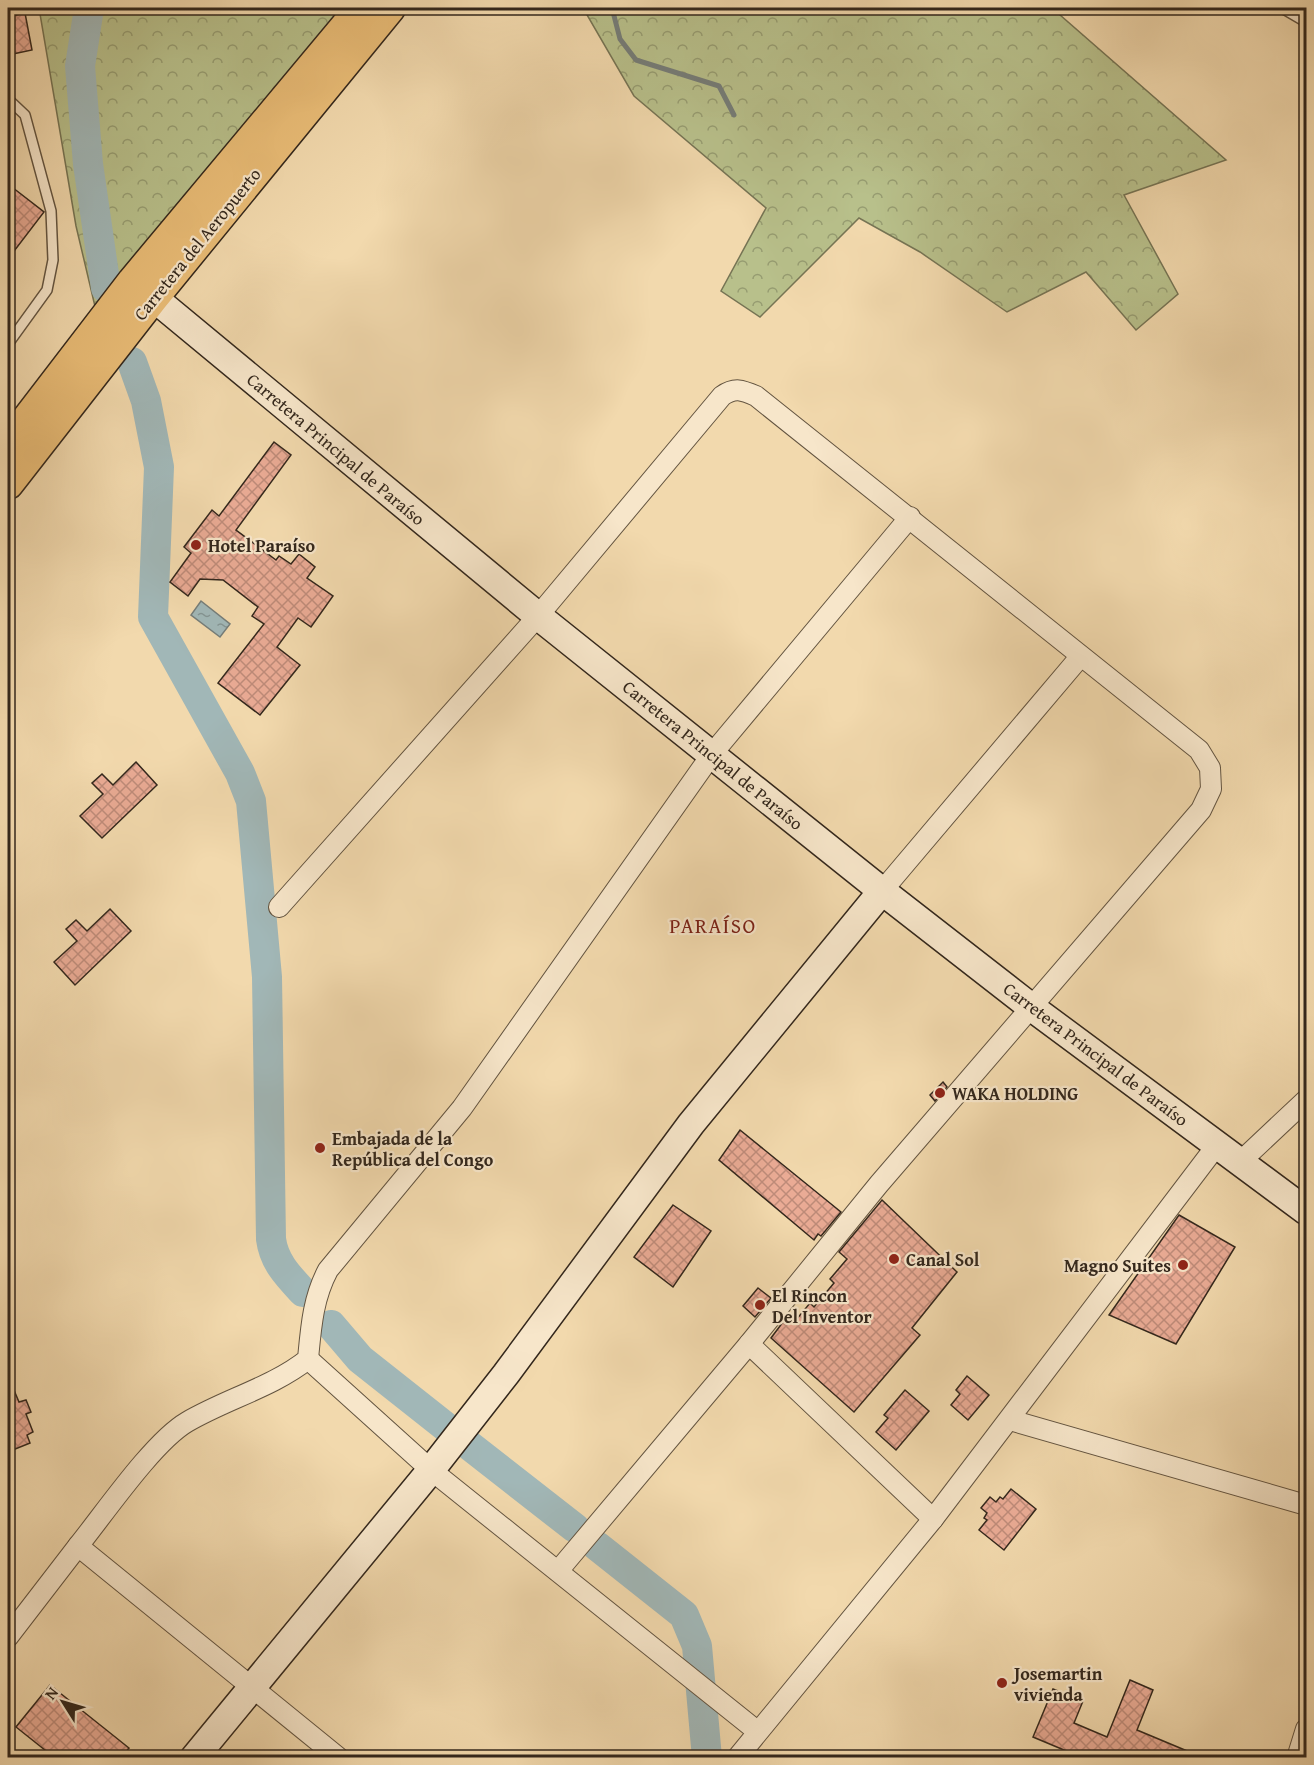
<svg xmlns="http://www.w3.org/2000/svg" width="1314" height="1765" font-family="'Gentium Book Plus',serif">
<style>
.forest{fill:url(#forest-crowns);stroke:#767454;stroke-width:1.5}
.water{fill:url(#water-ripples);stroke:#757d79;stroke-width:1.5}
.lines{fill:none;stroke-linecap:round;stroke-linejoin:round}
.stream{stroke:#757d79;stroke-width:5}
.river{stroke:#a1b7b7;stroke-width:30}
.building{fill:url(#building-cross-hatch);stroke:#33271c;stroke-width:1.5}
.lane-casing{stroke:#635440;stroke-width:12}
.street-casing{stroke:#635440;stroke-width:22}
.secondary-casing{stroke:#33271c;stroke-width:30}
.primary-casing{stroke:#33271c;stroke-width:33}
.lane{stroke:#f7e6ca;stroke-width:9}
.street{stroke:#f7e6ca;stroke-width:20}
.secondary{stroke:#f7e6ca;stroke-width:27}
.primary{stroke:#e9bc76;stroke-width:30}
.poi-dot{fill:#8f2418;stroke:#f7e6ca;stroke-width:2}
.labels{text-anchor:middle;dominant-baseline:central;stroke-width:4.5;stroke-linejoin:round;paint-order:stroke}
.street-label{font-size:18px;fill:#33271c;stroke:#f7e6ca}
.poi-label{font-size:18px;font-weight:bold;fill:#33271c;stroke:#f7e6ca;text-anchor:start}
.quarter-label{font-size:21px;letter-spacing:1.5px;fill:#7a1f14;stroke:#f7e6ca}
</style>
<defs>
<pattern id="forest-crowns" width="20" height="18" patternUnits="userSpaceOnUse" patternTransform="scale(1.5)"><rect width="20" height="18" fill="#b8c08b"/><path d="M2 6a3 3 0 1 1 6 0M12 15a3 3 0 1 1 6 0" fill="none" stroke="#969c71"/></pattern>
<pattern id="water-ripples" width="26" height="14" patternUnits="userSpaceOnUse" patternTransform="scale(1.5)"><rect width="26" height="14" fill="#a1b7b7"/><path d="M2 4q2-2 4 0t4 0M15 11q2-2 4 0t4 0" fill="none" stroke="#849594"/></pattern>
<pattern id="building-cross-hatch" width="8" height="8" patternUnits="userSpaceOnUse" patternTransform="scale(1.5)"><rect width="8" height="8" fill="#eaab95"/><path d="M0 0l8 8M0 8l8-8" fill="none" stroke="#be8b79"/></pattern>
</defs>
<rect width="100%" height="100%" fill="#f2d9ad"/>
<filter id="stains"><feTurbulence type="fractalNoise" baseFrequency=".00333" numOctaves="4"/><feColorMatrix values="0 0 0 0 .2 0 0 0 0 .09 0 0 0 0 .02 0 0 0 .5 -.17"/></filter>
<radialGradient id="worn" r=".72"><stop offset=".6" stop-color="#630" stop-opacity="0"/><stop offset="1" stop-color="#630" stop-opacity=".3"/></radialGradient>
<!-- forest -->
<g class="forest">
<path d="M39 8H377L106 353 76 226Z"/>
<path d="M583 8H1052L1226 160 1124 195 1178 294 1136 330 1086 272 1007 312 920 252 859 218 760 317 721 291 766 208 634 96Z"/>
</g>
<!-- water -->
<path class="water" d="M201 601 230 624 220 637 191 615Z"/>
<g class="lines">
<!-- stream -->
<path class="stream" d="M612 8 620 39 636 60 719 86 734 115"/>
<!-- river -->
<g class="river">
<path d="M89 8 80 66 88 164 106 288"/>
<path d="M132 362 146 401 159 467 153 617 240 773 251 801 267 977 271 1239C274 1262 288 1276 303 1292"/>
<path d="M331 1325 360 1359 446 1427"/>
<path d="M470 1446 575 1528"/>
<path d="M597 1546 684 1615 697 1646 707 1758"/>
</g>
</g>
<!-- building -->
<g class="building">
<path d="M25 13 32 50 8 55V17Z"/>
<path d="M8 184 44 212 8 259Z"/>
<path d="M274 442 291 455 236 530 276 560 279 556 291 564 299 554 315 567 307 578 333 596 311 627 298 618 277 647 300 665 260 715 218 683 264 624 252 616 258 607 223 580 200 579 188 596 170 582 191 553 184 547 212 510 219 516Z"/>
<path d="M136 762 157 785 102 838 80 816 103 794 92 783 102 774 113 785Z"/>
<path d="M110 909 131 931 75 985 54 962 77 941 66 929 76 920 87 931Z"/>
<path d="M943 1082 947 1087 935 1101 930 1095Z"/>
<path d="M740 1130 841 1212 821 1236 818 1234 814 1240 719 1160Z"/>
<path d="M882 1200 957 1272 912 1328 920 1335 854 1412 771 1338 789 1314 796 1320 810 1303 814 1307 834 1283 830 1279 847 1259 839 1252Z"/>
<path d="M673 1205 711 1231 673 1287 634 1257Z"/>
<path d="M1179 1215 1235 1247 1176 1344 1109 1315Z"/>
<path d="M758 1288 771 1298 755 1317 743 1306Z"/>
<path d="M8 1376 19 1402 26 1400 31 1412 26 1414 33 1432 27 1435 30 1443 8 1452Z"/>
<path d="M967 1376 989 1395 968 1420 951 1405 960 1394 956 1390Z"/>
<path d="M905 1390 929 1411 896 1450 876 1432 888 1418 884 1415Z"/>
<path d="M1011 1489 1036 1509 1004 1550 979 1530 987 1520 984 1518 987 1513 981 1508 990 1497 996 1502 1000 1497 1003 1499Z"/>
<path d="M1130 1680 1153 1690 1137 1730 1204 1758H1083L1033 1737 1053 1689 1083 1701 1074 1723 1107 1737Z"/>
<path d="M50 1685 129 1748 121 1758H55L16 1727Z"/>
</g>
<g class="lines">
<defs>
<g id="lane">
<path d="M1282 8 1306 22"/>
<path d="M8 99 25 115 51 211 53 260 47 290 8 344"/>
</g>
<g id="street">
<path d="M882 891 1080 657"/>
<path d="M279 907 538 616 722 396C735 387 742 390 756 396L1199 750 1210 768 1211 789 1201 810 879 1184 749 1344 558 1571"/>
<path d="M1239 1163 1306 1100"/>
<path d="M749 1344 933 1519"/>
<path d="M308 1359 431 1470 757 1731"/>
<path d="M1010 1420 1306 1505"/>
<path d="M78 1546C104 1514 153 1442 187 1422 226 1399 273 1387 308 1359 311 1327 313 1298 328 1270L462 1108 712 754 910 517"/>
<path d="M8 1637 78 1546 339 1758"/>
<path d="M737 1758 933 1519 1217 1145"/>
<path d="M1297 1758 1306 1729"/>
</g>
<g id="secondary">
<path d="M137 284 538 616 882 891 1031 1007 1306 1211"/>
<path d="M194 1758 431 1470 506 1374 691 1124 882 891"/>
</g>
<g id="primary">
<path d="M8 444 133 281 361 8"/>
<path d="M8 484 153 298 390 8"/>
</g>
</defs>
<!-- lane casing -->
<use href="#lane" class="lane-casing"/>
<!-- street casing -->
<use href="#street" class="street-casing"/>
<!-- secondary casing -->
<use href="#secondary" class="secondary-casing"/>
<!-- primary casing -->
<use href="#primary" class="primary-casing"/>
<!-- lane -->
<use href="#lane" class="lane"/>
<!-- street -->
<use href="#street" class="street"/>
<!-- secondary -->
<use href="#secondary" class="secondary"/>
<!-- primary -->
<use href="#primary" class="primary"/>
</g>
<!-- markers -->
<g class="poi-dot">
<circle cx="196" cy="545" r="6"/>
<circle cx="940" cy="1093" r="6"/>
<circle cx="320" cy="1148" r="6"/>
<circle cx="894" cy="1259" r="6"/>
<circle cx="1183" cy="1265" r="6"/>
<circle cx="760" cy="1305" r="6"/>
<circle cx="1002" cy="1683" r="6"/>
</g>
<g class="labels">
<!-- street labels -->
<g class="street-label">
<text transform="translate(197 244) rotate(-51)">Carretera del Aeropuerto</text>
<text transform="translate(336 449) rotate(40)">Carretera Principal de Paraíso</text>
<text transform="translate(713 755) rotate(39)">Carretera Principal de Paraíso</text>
<text transform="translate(1096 1054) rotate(37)">Carretera Principal de Paraíso</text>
</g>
<!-- poi labels -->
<g class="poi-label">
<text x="208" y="545">Hotel Paraíso</text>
<text x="952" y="1093">WAKA HOLDING</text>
<text x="332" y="1138">Embajada de la<tspan x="332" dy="21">República del Congo</tspan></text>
<text x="906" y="1259">Canal Sol</text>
<text x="1171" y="1265" text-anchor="end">Magno Suites</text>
<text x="772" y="1295">El Rincon<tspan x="772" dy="21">Del Inventor</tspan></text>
<text x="1014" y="1673">Josemartin<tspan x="1014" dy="21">vivienda</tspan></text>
</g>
<!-- quarter labels -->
<g class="quarter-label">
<text x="713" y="925">PARAÍSO</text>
</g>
</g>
<!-- margin -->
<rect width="1314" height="1765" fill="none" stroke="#f2d9ad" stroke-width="30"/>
<rect x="9" y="9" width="1296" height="1747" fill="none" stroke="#33271c" stroke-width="3"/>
<rect x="15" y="15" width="1284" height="1735" fill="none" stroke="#33271c" stroke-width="1.5"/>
<!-- north arrow -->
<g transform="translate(63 1702) rotate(307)" stroke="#f7e6ca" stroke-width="4.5" paint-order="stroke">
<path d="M0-4.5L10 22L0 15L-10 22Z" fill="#33271c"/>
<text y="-9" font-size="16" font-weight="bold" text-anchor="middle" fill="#33271c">N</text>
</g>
<rect width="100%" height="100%" filter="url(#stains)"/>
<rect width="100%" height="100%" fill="url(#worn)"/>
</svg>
